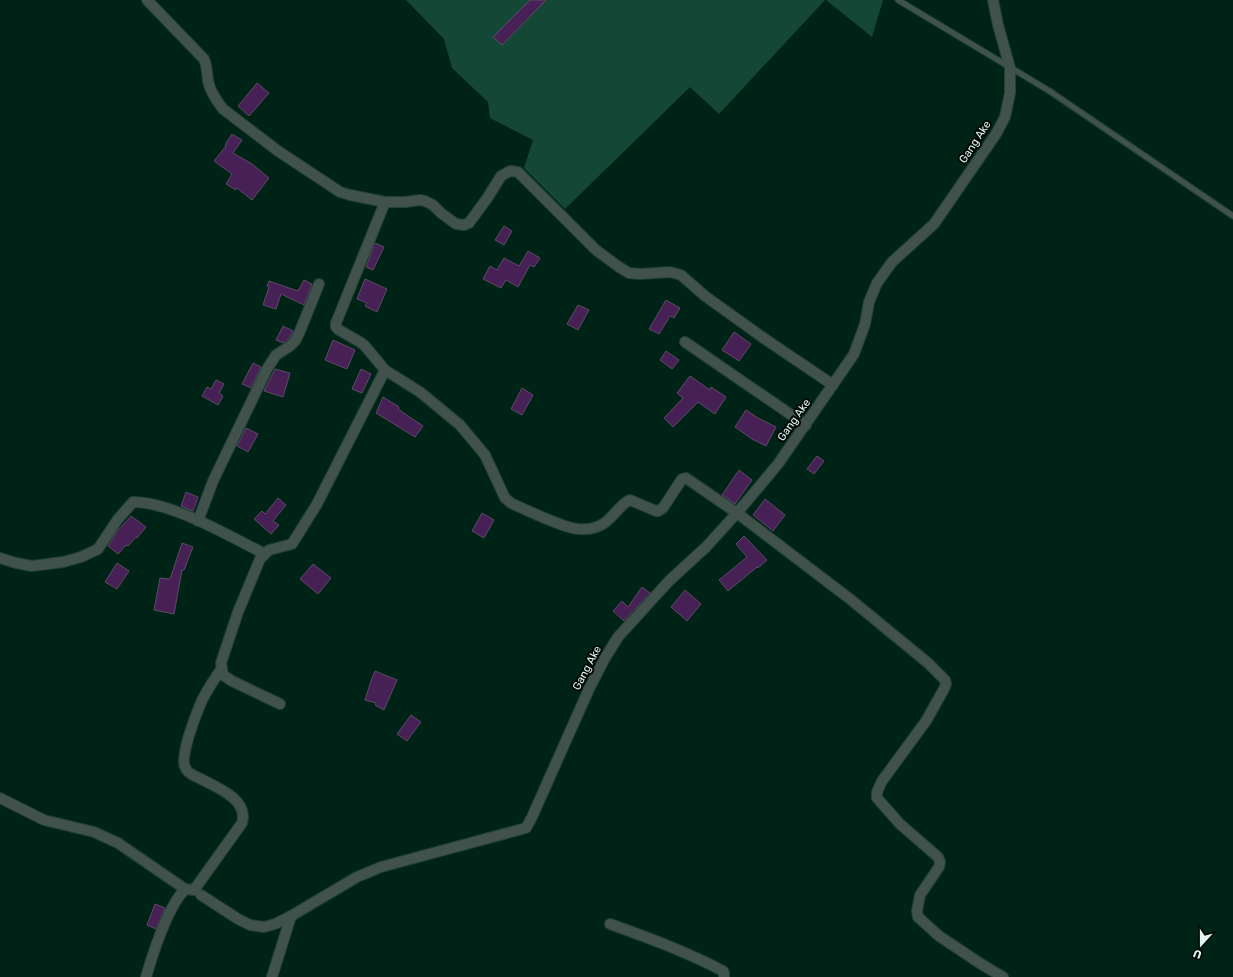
<svg xmlns="http://www.w3.org/2000/svg" width="1233" height="977" font-family="Rubik,sans-serif">
<style>
.green{fill:#154737}
.building{fill:#472155;stroke:#5d4a64}
.lines{fill:none;stroke-linecap:round;stroke-linejoin:round}
.lane-casing{stroke:#204136;stroke-width:7}
.street-casing{stroke:#204136;stroke-width:12}
.lane{stroke:#41514b;stroke-width:5}
.street{stroke:#41514b;stroke-width:10}
.labels{text-anchor:middle;dominant-baseline:central;stroke-width:4;stroke-linejoin:round;paint-order:stroke}
.street-label{font-size:11px;fill:#e2f6ee;stroke:#000905}
</style>
<rect width="100%" height="100%" fill="#002318"/>
<!-- green -->
<g class="green">
<path d="M406 0H825L719 114 690 87 565 209 524 168 533 140 490 118 488 102 452 68 444 39Z"/>
<path d="M826 0H883L872 37Z"/>
</g>
<!-- building -->
<g class="building">
<path d="M530 0H546L502 45 493 37Z"/>
<path d="M257 83 269 93 249 116 238 106Z"/>
<path d="M232 134 242 140 233 153 252 164 269 178 252 200 237 188 236 190 226 184 232 174 214 161 226 146 225 145Z"/>
<path d="M504 226 512 231 504 245 495 240Z"/>
<path d="M375 243 384 247 373 270 366 267Z"/>
<path d="M528 251 540 258 534 267 530 265 518 287 506 280 501 288 483 279 490 266 497 270 504 258 519 266Z"/>
<path d="M365 279 387 289 377 312 365 306 367 303 357 299Z"/>
<path d="M304 280 312 284 304 305 281 294 276 309 263 305 269 287 267 286 269 281 298 291Z"/>
<path d="M666 300 680 308 674 318 670 316 659 334 649 329Z"/>
<path d="M578 305 589 310 578 330 567 324Z"/>
<path d="M283 326 293 331 290 337 283 343 276 340Z"/>
<path d="M734 332 751 344 739 361 722 350Z"/>
<path d="M333 340 355 350 347 369 325 360Z"/>
<path d="M666 351 679 360 672 369 660 360Z"/>
<path d="M253 363 261 367 251 388 242 384Z"/>
<path d="M275 369 290 373 283 397 264 391Z"/>
<path d="M361 369 371 374 362 393 352 389Z"/>
<path d="M690 376 710 390 711 387 726 397 715 414 698 402 673 427 664 418 683 398 677 393Z"/>
<path d="M216 380 224 384 219 393 223 396 218 405 202 396 207 387 211 389Z"/>
<path d="M522 388 533 395 522 415 511 409Z"/>
<path d="M383 397 399 407 398 409 423 426 415 437 376 413Z"/>
<path d="M746 410 758 418 776 427 766 446 752 439 735 427Z"/>
<path d="M246 428 258 434 248 452 237 446Z"/>
<path d="M817 456 824 461 814 474 807 469Z"/>
<path d="M739 470 752 480 735 504 722 495Z"/>
<path d="M186 492 198 497 193 511 181 506Z"/>
<path d="M278 498 286 505 273 521 279 525 271 534 254 519 262 511 265 514Z"/>
<path d="M765 499 785 515 773 531 753 515Z"/>
<path d="M482 513 494 520 484 538 472 531Z"/>
<path d="M131 516 146 527 137 538 136 537 128 546 126 545 118 554 108 546 116 533Z"/>
<path d="M744 536 767 560 758 568 757 567 728 591 719 580 747 557 736 544Z"/>
<path d="M182 543 193 547 184 570H182L174 614 154 610 160 578 170 579Z"/>
<path d="M117 563 129 571 117 589 105 582Z"/>
<path d="M313 564 331 578 318 594 300 579Z"/>
<path d="M642 587 650 593 624 621 613 611 622 601 628 607Z"/>
<path d="M685 590 701 604 687 621 671 607Z"/>
<path d="M375 671 397 680 384 710 375 705 376 703 365 700 371 681Z"/>
<path d="M411 715 421 722 407 741 397 734Z"/>
<path d="M155 904 165 908 156 929 147 925Z"/>
</g>
<g class="lines">
<defs>
<path id="lane" d="M898 0 1051 92 1233 216"/>
<g id="street">
<path d="M147 0 204 59C207 66 207 73 208 81 210 91 216 100 223 109L278 151 340 192 350 195 385 202 336 323V327L339 330 360 342 365 346 385 370 420 392 460 425 485 455 505 498 511 503C521 508 531 512 542 517 562 525 582 536 603 524 613 518 621 503 630 500L656 511H658L663 508 682 479 686 478 737 513 850 599 928 663 945 680 946 684 944 689 926 721 882 781 877 792V798L900 824 938 857 940 862 939 867 920 895 917 911 918 917 939 936 981 964 1003 977"/>
<path d="M385 202H405L420 200 425 201 433 205 441 213 456 224 464 225 469 223 488 197 501 176 510 171 518 172 596 250 619 267 629 273 640 274 670 272 681 275 705 296 762 337 833 385"/>
<path d="M685 342 806 425"/>
<path d="M198 521 213 481 267 369 276 355 290 346 295 341 300 331 319 284"/>
<path d="M0 558 16 563 32 566 63 562 81 557 98 549 118 519 133 502C172 502 229 536 265 554"/>
<path d="M280 704 232 681 223 675 221 663 238 612 260 559 269 550 292 544 317 504 385 370"/>
<path d="M0 798 44 820 94 832 118 843 185 889 194 890 242 823C249 799 216 787 199 778 194 776 187 773 185 767 180 756 195 717 200 705 205 692 214 680 222 668"/>
<path d="M201 895 238 919 250 925 264 927 275 924 291 916 357 877 381 867 526 828 532 817 589 689 605 658 618 637 669 581 706 547 737 513 778 464 854 354 865 324 869 302 877 283 892 262 934 224 996 134 1005 117 1010 93V68L998 25 993 0"/>
<path d="M610 924C649 938 687 952 723 971L724 973V977"/>
<path d="M146 977C153 953 168 907 185 889"/>
<path d="M272 977 291 916"/>
</g>
</defs>
<!-- lane casing -->
<use href="#lane" class="lane-casing"/>
<!-- street casing -->
<use href="#street" class="street-casing"/>
<!-- lane -->
<use href="#lane" class="lane"/>
<!-- street -->
<use href="#street" class="street"/>
</g>
<g class="labels">
<!-- street labels -->
<g class="street-label">
<text transform="translate(975 142) rotate(-57)">Gang Ake</text>
<text transform="translate(794 420) rotate(-55)">Gang Ake</text>
<text transform="translate(587 668) rotate(-62)">Gang Ake</text>
</g>
</g>
<!-- north arrow -->
<g transform="translate(1201 945) rotate(201)" stroke="#000905" stroke-width="3" paint-order="stroke">
<path d="M0-3L7 15L0 10L-7 15Z" fill="#e2f6ee"/>
<text y="-6" font-size="11" font-weight="bold" text-anchor="middle" fill="#e2f6ee">U</text>
</g>
</svg>
